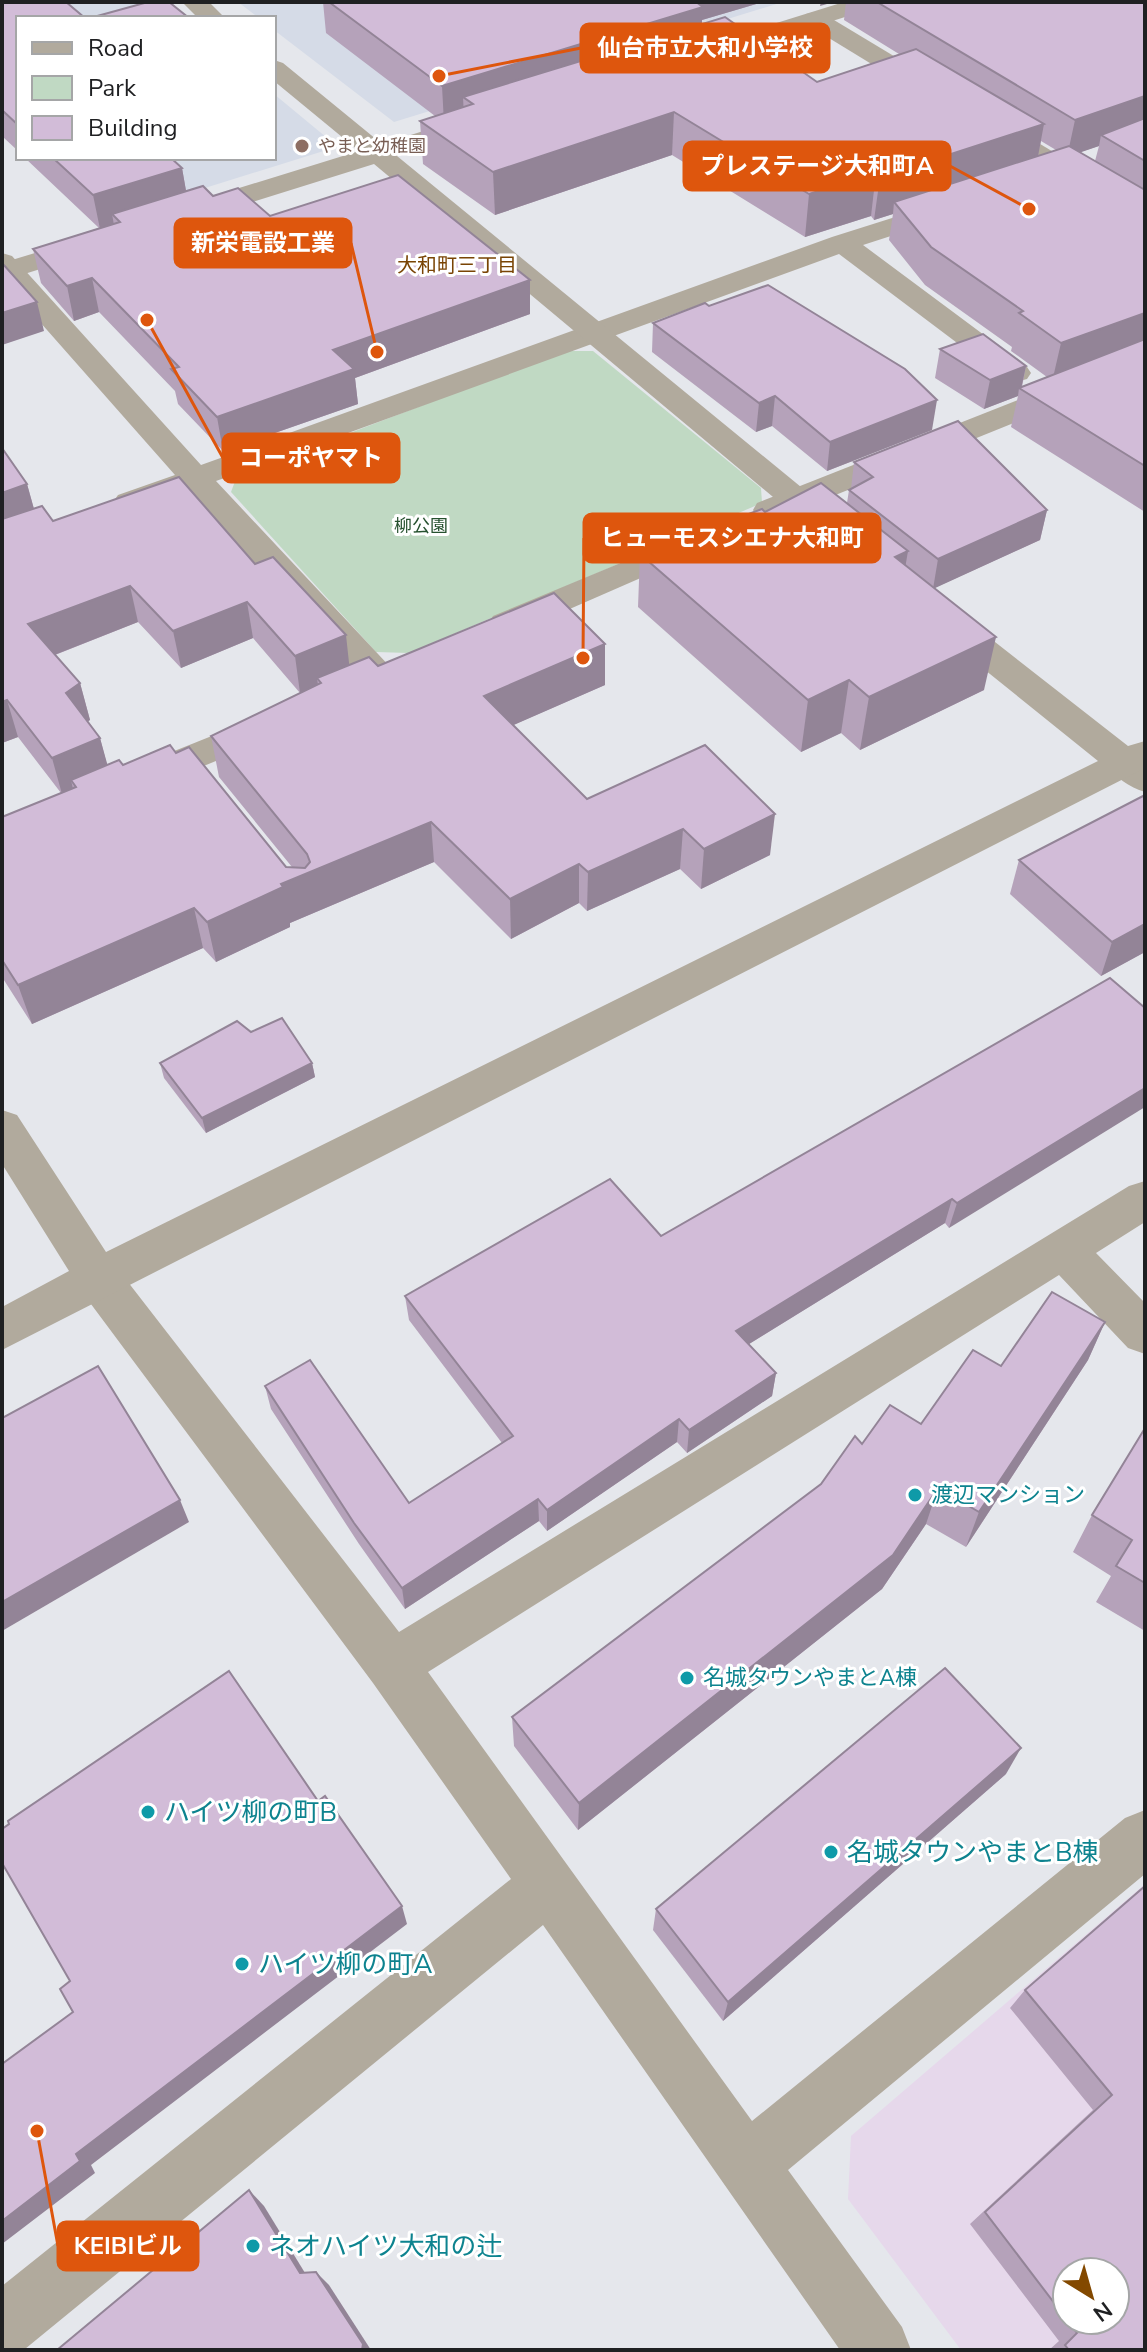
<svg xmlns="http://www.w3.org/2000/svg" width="1147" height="2352" font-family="'Nunito Sans','Noto Sans JP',sans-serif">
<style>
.commercial{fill:#e6d8eb;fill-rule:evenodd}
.built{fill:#d5dbe7}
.green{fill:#c0d9c3}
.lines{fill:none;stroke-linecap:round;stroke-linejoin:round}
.minor{fill:#b1aa9d;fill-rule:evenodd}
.tertiary{fill:#b1aa9d;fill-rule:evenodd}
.wall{fill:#b5a2ba;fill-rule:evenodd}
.shaded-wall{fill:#938497}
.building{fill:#d2bcd8;stroke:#938497;stroke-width:2;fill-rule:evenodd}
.education-dot{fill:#8d6e63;stroke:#fff;stroke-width:3}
.culture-dot{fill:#0f9aa8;stroke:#fff;stroke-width:3}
.labels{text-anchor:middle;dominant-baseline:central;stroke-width:6;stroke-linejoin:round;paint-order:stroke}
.far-education-label{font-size:18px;fill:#785e54;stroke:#fff;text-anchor:start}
.far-park-label{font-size:18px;fill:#26512f;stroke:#fff}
.far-neighbourhood-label{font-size:20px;fill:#794404;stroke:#fff}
.culture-label{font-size:22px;fill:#0d838f;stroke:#fff;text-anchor:start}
.near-culture-label{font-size:26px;fill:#0d838f;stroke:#fff;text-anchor:start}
.leader{fill:none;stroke:#de560d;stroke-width:3}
.callout-dot{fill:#de560d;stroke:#fff;stroke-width:3}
.callout{fill:#de560d;stroke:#de560d;stroke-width:3}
.callout-label{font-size:24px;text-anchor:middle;font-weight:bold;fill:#fff}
</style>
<rect width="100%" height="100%" fill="#e5e7ec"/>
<!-- commercial -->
<path class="commercial" d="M1145 1884V2350H961L848 2199 851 2136ZM1067 2272H1115V2320H1067Z"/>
<!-- built -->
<g class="built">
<path d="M2 2H162L182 18H18Z"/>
<path d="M238 2H783L394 122 274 30V18H259Z"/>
<path d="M274 94 332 142 330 149 189 193 150 158H274Z"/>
</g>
<!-- green -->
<path class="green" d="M565 351H593L761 488 762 503 409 653 376 652 231 492 237 476Z"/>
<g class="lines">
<!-- minor -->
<g class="minor">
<path d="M815 12 824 14 1145 207V227L1135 225 806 24 803 19 806 14Z"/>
<path d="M949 200 959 202 963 208 959 214 863 245 1027 367 1031 373 1027 379 1016 382 1005 379 839 254 216 481 393 670 398 678 393 686 380 690 367 686 189 491C167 499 141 515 118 509L113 502 118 495 175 475 2 279V253L12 256 201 465 832 237Z"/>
<path d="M1145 350V370L781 517 769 520 757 517 753 510 757 503Z"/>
<path d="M695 532 707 535 712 542 707 549 517 632 505 635 493 632 488 624 493 616Z"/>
<path d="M269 713 282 716 287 725 282 734 140 792 127 788 121 779 127 770Z"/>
<path d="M1125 750 1145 760V792C1129 787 1115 778 1107 763L1112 754Z"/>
<path d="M1145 1181V1222L1096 1253 1145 1303V1354L1128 1348 1059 1275 428 1672 752 2121 1125 1818 1145 1810V1874L788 2170 902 2327 911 2350H840L543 1925 25 2349 2 2350V2286L511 1879 373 1683 82 1292 75 1278 82 1264 98 1259 114 1264 399 1632 1129 1186Z"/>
</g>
<!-- tertiary -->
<g class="tertiary">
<path d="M182 2H209L225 18H198Z"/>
<path d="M844 2H881L877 7 704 61H686L683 56 686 51Z"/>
<path d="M274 60 283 63 382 144 468 117H486L490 123 486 129 397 156 851 528 856 535 851 542 839 545 827 542 374 164 201 218 191 220 181 218 177 212 181 206 359 151 274 81Z"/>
<path d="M91 236 101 238 105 244 101 250 2 281V263Z"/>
<path d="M946 610 958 613 1128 746 1145 741V768L2 1350V1307L69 1271 2 1164V1110L17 1115 106 1252 1098 761 934 629 929 621 934 613Z"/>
</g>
</g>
<!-- wall -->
<g class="wall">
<path d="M2 2 18 18V151L2 136Z"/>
<path d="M323 2H763L702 20V24L817 82 899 54 844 20 846 2H1145V512L1011 427 1018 396 984 409 935 378 940 349 1026 366 1022 387 1047 377 1011 351 1012 347 925 285 889 240 893 214 874 220 871 216 805 237 672 155 495 215 423 164 420 121 435 116 326 33ZM1041 141 1056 150 1038 156ZM1099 146 1095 161 1080 152Z"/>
<path d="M25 158H171L182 168 186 191 213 196 270 216 530 314 355 378 358 404 223 451 178 404 175 391 99 312 74 321 41 283 33 249 99 228Z"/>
<path d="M653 323 932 430 827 471 772 426 756 432 652 352Z"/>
<path d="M2 448 27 484 34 509 53 521 255 564 349 665 605 685 513 725 587 799 770 855 701 889 680 869 587 911 579 903 511 939 434 862 290 923V927L216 962 203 948 32 1024 2 977V817L61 793 18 737 2 743ZM138 622 181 668 253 638 300 693 211 736 219 777 292 867H286L176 753 123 765H107L100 738 88 721 90 720 80 683 55 655Z"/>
<path d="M854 462 1047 510 1040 540 934 588 984 690 860 750 841 733 801 752 638 607 640 554 765 512 847 503 849 490 851 489Z"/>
<path d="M1019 860 1145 952 1101 976 1010 894Z"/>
<path d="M1110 978 949 1228 945 1223 749 1344 776 1373 772 1396 687 1453 677 1442 547 1531 539 1521 405 1609 359 1544 271 1409 265 1386 409 1503 502 1443 409 1320 405 1296 661 1236Z"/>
<path d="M251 1032 312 1063 315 1077 206 1133 164 1078 160 1063Z"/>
<path d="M1105 1322 1088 1360 966 1547 926 1524 882 1589 578 1830 514 1746 512 1717 821 1484 862 1444 921 1424 1001 1366Z"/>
<path d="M1145 1428V1631L1096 1602 1111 1576 1073 1552 1092 1515Z"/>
<path d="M1006 1774 723 2021 653 1930 656 1909Z"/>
<path d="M1145 1886V2350H1049L1059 2341 970 2224 1093 2110 1010 2008 1025 1990Z"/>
</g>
<!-- shaded-wall -->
<g class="shaded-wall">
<path d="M680 2H763L702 20 701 43 473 104 463 97 464 117 444 123 442 86Z"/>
<path d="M821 2H834L820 6Z"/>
<path d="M1145 96V130L1101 135 1099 146 1067 157 1075 120Z"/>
<path d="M674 112 672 155 495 215 493 172Z"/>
<path d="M1044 124 1036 167 894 202 893 214 874 220 880 177Z"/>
<path d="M182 168 188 202 112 214 114 225 100 229 93 195Z"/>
<path d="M876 173 871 216 805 237 809 194Z"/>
<path d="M92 278 99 312 74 321 67 286Z"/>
<path d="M530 280V314L355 378 358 404 223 451 217 417 333 350Z"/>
<path d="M37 302 44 331 2 345V313Z"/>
<path d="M1145 313V348L1052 382 1061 343Z"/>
<path d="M1026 366 1021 389 1019 388 1018 396 984 409 990 380Z"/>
<path d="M775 396 772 426 756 432 759 403Z"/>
<path d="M937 400 932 430 827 471 830 442Z"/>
<path d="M27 484 37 520 2 533V493Z"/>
<path d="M1047 510 1040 540 933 589 938 559Z"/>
<path d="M908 551 899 604 895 557Z"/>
<path d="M130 586 138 622 39 661 28 624Z"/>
<path d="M247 602 253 638 181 668 173 631Z"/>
<path d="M346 635 350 672 317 678 318 685 300 693 295 656Z"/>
<path d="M996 637 984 690 860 750 869 697Z"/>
<path d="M605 644V685L486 737 484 696Z"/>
<path d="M849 680 841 733 801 752 808 700Z"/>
<path d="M80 683 90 720 76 729 66 693Z"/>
<path d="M7 700 18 737 2 743V702Z"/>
<path d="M100 738 110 774 71 780 73 789 62 794 52 758Z"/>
<path d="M775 814 770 855 701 889 704 849Z"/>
<path d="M431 822 434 862 290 923V927L216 962 207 922 281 884Z"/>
<path d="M683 829 680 869 587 911 588 872Z"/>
<path d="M579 864V903L511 939 510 899Z"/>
<path d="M194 908 203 948 32 1024 18 985Z"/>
<path d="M1145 924V952L1101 976 1112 942Z"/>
<path d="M312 1063 315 1077 206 1133 202 1118Z"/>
<path d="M1145 1088V1107L949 1228 957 1203Z"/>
<path d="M952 1199 945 1223 733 1354 736 1331Z"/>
<path d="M1105 1322 1088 1360 966 1547 979 1512Z"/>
<path d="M776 1373 772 1396 687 1453 689 1430Z"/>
<path d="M679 1419 677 1442 547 1531V1510Z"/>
<path d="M938 1488 926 1524 882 1589 578 1830 579 1803Z"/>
<path d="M538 1499 539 1521 405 1609 402 1588Z"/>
<path d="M180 1500 189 1522 2 1631V1602Z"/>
<path d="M1021 1748 1006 1774 723 2021 728 2002Z"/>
<path d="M402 1906 407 1924 91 2165 95 2173 2 2244V2221L76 2154Z"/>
<path d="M249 2190 264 2206 313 2286 300 2273Z"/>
<path d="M316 2272 329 2285 371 2350H362Z"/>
</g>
<!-- building -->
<g class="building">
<path d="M2 2H66L85 18H18V125L2 110Z"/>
<path d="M148 2H169L189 18H90Z"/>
<path d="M329 2H696L703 7 442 86Z"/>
<path d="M877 2H1145V96L1075 120Z"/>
<path d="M725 17 817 82 916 49 1044 124 880 177 876 173 809 194 674 112 493 172 420 121 473 104 463 97Z"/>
<path d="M1145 118V161L1101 135Z"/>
<path d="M1069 146 1145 190V313L1061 343 1019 313 1023 311 931 247 894 202Z"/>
<path d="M53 158H171L182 168 93 195Z"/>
<path d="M398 175 530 280 333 350 354 369 217 417 171 369 179 367 92 278 67 286 33 249 120 222 112 214 203 186 213 196 238 188 270 216Z"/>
<path d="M2 264H3L37 302 2 313Z"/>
<path d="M768 285 905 369 937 400 830 442 775 396 759 403 653 323 705 303 709 306Z"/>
<path d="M983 334 1026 366 990 380 940 349Z"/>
<path d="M1145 339V466L1019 388Z"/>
<path d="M958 421 1047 510 938 559 849 490 873 477 854 462Z"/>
<path d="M2 448 27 484 2 493Z"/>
<path d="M179 477 255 564 273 557 346 635 295 656 247 602 173 631 130 586 28 624 80 683 66 693 100 738 52 758 7 700 2 702V519L42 506 53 521Z"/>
<path d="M821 483 908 551 895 557 996 637 869 697 849 680 808 700 640 554 762 509 765 512Z"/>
<path d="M554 593 605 644 484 696 587 799 705 745 775 814 704 849 683 829 588 872 579 864 510 899 431 822 281 884 283 887 207 922 194 908 18 985 2 960V817L76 787 71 780 119 760 123 765 170 745 176 753 189 747 286 867 305 868 310 862 307 854 211 736 321 683 317 678 369 657 378 666Z"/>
<path d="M1145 795V924L1112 942 1019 860Z"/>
<path d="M1110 978 1145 1008V1088L957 1203 952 1199 736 1331 776 1373 689 1430 679 1419 547 1510 538 1499 402 1588 354 1523 265 1386 310 1360 409 1503 513 1436 405 1296 610 1179 661 1236Z"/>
<path d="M282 1018 312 1063 202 1118 160 1063 237 1021 251 1032Z"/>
<path d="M1052 1292 1105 1322 979 1512 938 1488 893 1555 579 1803 512 1717 821 1484 855 1436 862 1444 890 1405 921 1424 973 1350 1001 1366Z"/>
<path d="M98 1366 180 1500 2 1602V1418Z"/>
<path d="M1145 1428V1583L1116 1566 1132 1540 1092 1515Z"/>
<path d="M945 1668 1021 1748 728 2002 656 1909Z"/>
<path d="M229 1671 318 1801 325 1796 402 1906 76 2154 80 2161 2 2221V2064L73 2012 60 1989 70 1981 2 1863V1829L9 1824 8 1821Z"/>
<path d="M1145 1886V2350H1069L1065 2345 1077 2333 985 2212 1112 2095 1025 1990ZM1067 2272H1115V2320H1067Z"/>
<path d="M249 2190 300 2273 316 2272 363 2344 362 2350H57Z"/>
</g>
<!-- markers -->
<circle class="education-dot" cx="302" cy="146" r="8"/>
<g class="culture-dot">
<circle cx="915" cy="1495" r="8"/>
<circle cx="687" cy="1678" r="8"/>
<circle cx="148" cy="1812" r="8"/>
<circle cx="831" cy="1852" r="8"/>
<circle cx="242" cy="1964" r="8"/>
<circle cx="253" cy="2246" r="8"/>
</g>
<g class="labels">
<!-- far-education labels -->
<g class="far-education-label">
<text x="318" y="146">やまと幼稚園</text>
</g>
<!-- far-park labels -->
<g class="far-park-label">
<text x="421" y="526">柳公園</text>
</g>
<!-- far-neighbourhood labels -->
<g class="far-neighbourhood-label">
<text x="457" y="265">大和町三丁目</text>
</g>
<!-- culture labels -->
<g class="culture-label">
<text x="931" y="1495">渡辺マンション</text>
<text x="703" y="1678">名城タウンやまとA棟</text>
</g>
<!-- near-culture labels -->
<g class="near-culture-label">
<text x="164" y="1812">ハイツ柳の町B</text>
<text x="847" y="1852">名城タウンやまとB棟</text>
<text x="258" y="1964">ハイツ柳の町A</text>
<text x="269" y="2246">ネオハイツ大和の辻</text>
</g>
</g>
<!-- callouts -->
<path class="leader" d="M439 76L581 48M1029 209L950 166M377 352L351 243M147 320L223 458M583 658L584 538M37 2131L58 2246"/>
<g class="callout-dot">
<circle cx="439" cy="76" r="8"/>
<circle cx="1029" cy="209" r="8"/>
<circle cx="377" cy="352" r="8"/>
<circle cx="147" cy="320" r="8"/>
<circle cx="583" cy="658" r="8"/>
<circle cx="37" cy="2131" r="8"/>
</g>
<g class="callout">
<rect x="581" y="24" width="248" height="48" rx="8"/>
<rect x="684" y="142" width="266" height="48" rx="8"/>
<rect x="175" y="219" width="176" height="48" rx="8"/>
<rect x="223" y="434" width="176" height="48" rx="8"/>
<rect x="584" y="514" width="296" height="48" rx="8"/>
<rect x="58" y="2222" width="140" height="48" rx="8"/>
</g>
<g class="callout-label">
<text x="705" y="56">仙台市立大和小学校</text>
<text x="817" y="174">プレステージ大和町A</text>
<text x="263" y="251">新栄電設工業</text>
<text x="311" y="466">コーポヤマト</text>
<text x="732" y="546">ヒューモスシエナ大和町</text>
<text x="128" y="2254">KEIBIビル</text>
</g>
<!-- border -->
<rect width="1147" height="2352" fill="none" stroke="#1f2022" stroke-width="8"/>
<!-- legend -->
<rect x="16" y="16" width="260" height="144" fill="#ffffff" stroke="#a5a6a7" stroke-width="2"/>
<rect x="32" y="42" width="40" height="12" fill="#b1aa9d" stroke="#a5a6a7" stroke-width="2"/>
<text x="88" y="56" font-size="24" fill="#1f2022">Road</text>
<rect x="32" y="76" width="40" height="24" fill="#c0d9c3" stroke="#a5a6a7" stroke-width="2"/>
<text x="88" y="96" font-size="24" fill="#1f2022">Park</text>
<rect x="32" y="116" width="40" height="24" fill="#d2bcd8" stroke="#a5a6a7" stroke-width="2"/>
<text x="88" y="136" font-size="24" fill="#1f2022">Building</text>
<!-- north arrow -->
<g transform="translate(1091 2296) rotate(143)"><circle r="38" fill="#ffffff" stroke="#a5a6a7" stroke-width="2"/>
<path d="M0-6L14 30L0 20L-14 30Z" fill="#834900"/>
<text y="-12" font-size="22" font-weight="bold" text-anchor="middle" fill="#1f2022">N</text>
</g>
</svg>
